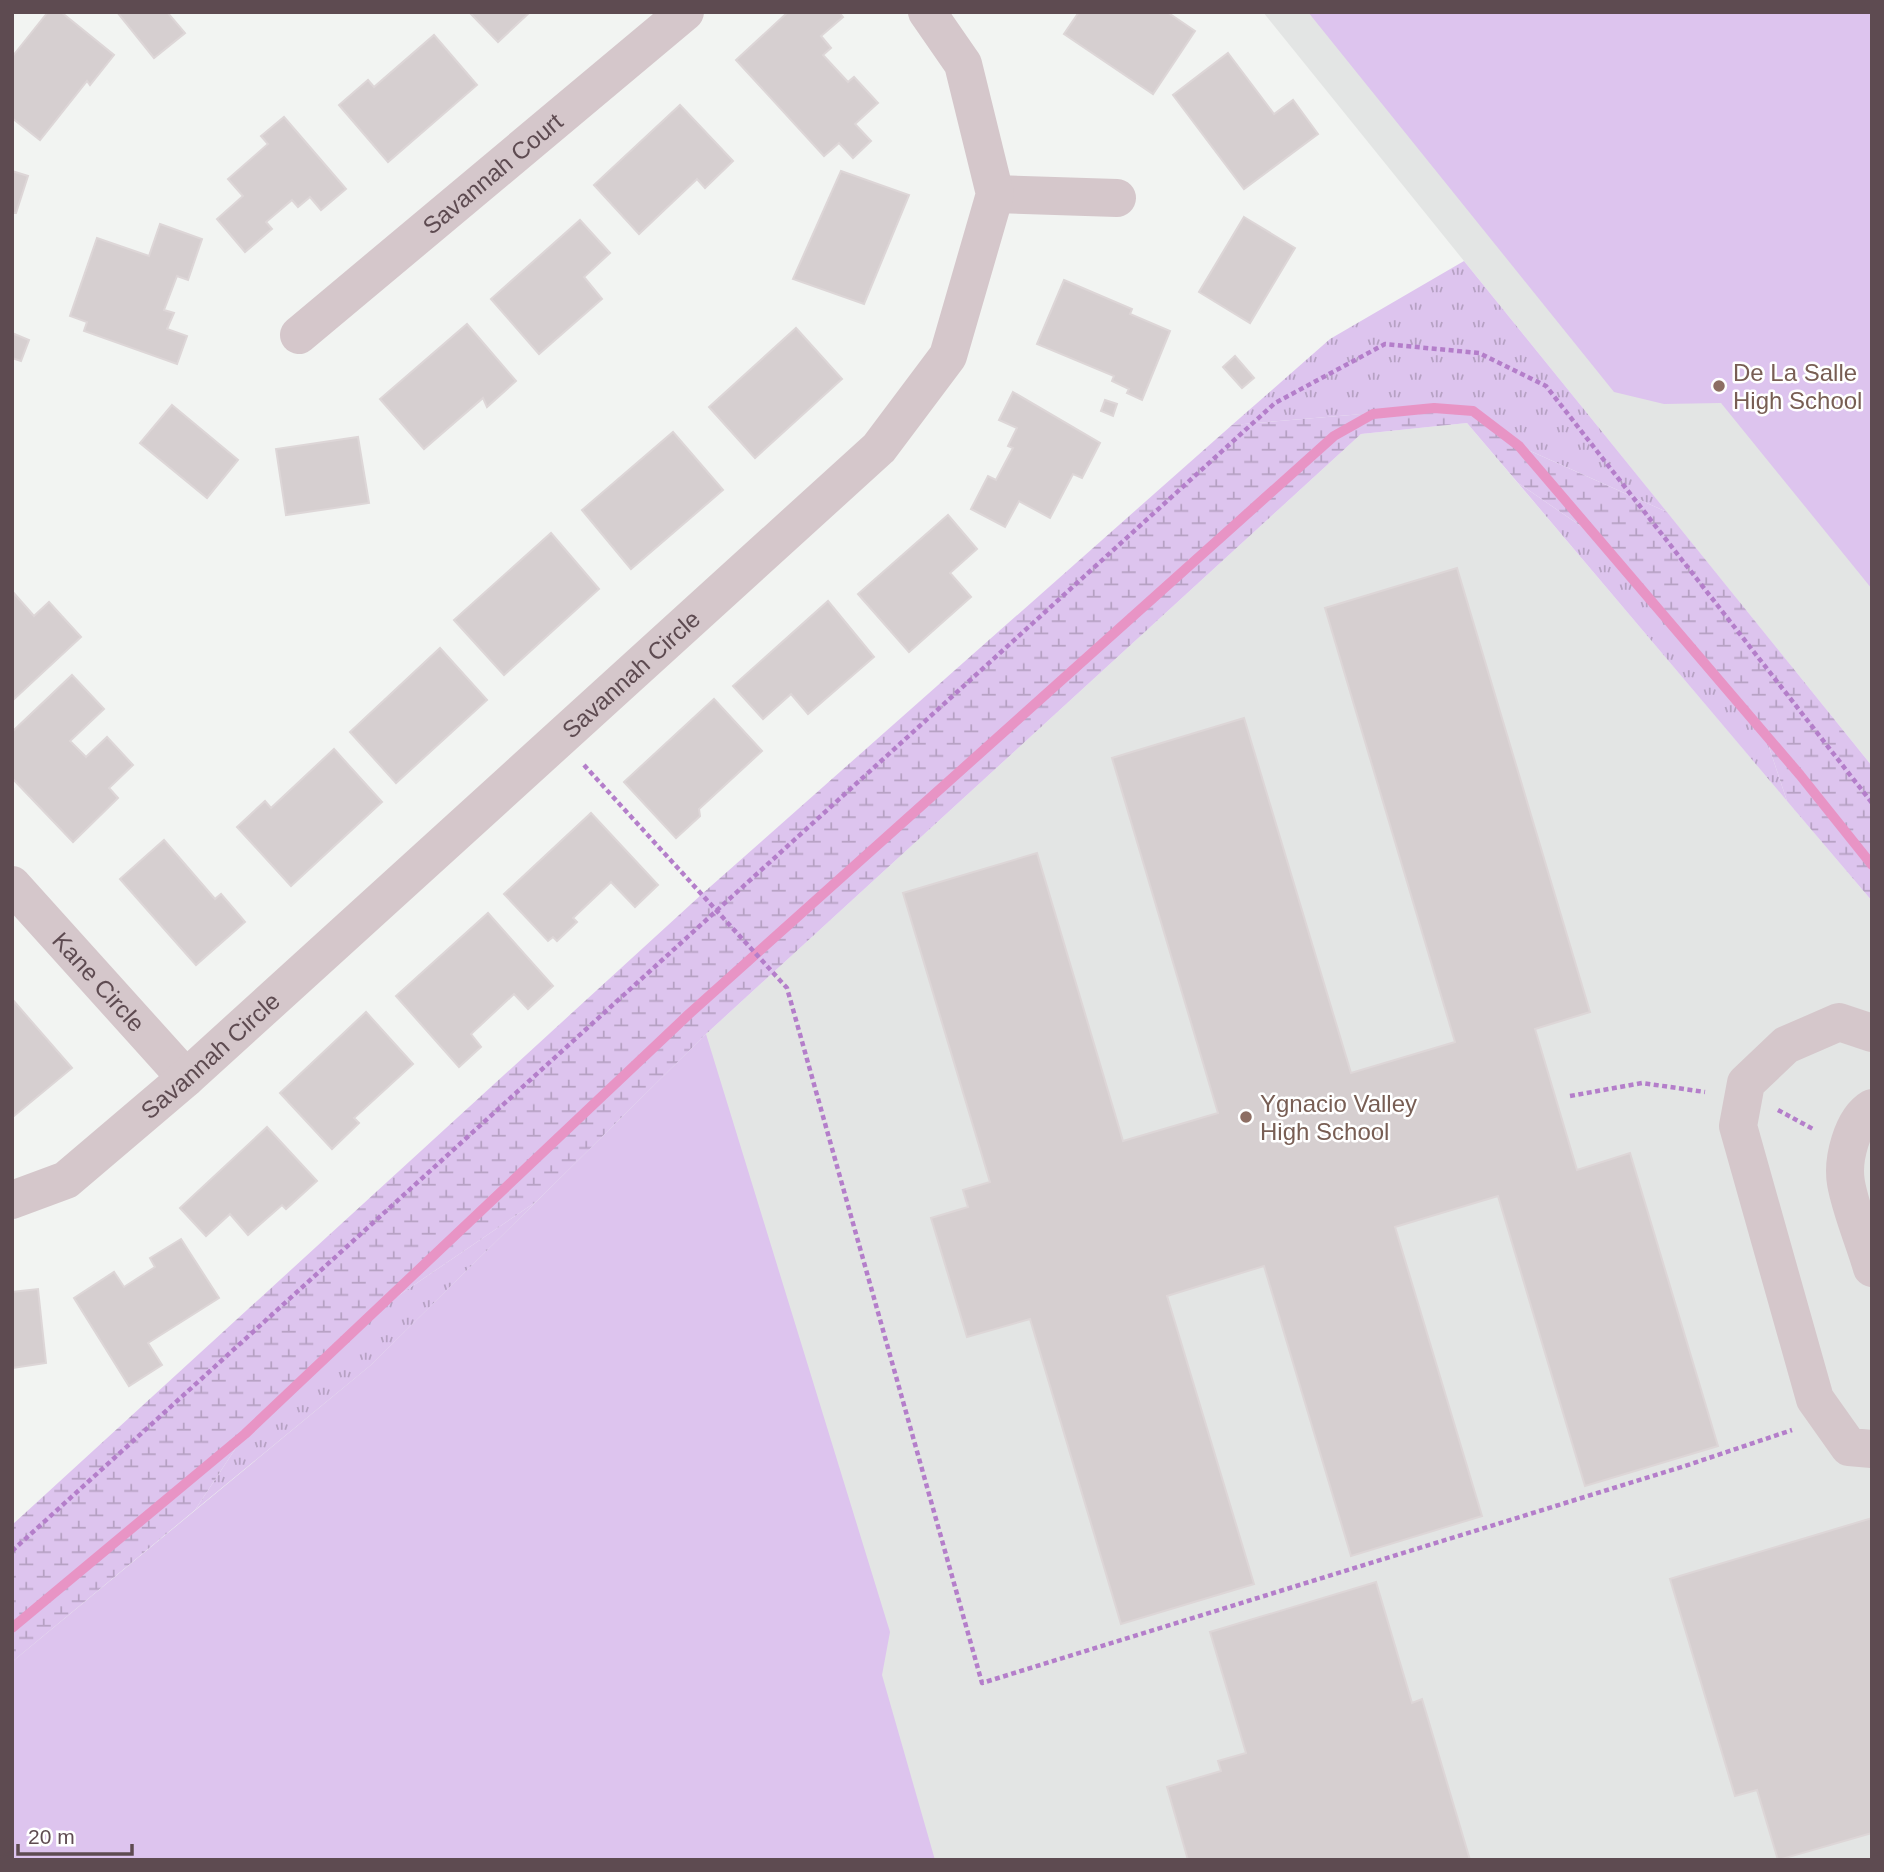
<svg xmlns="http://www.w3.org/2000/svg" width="1884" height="1872" font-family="Helvetica,sans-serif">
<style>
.education{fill:#e3e5e4}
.grass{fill:url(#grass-tufts)}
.wetland{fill:url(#wetland-marsh)}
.pitch{fill:#ddc4ee}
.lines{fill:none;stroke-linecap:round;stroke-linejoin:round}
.stream{stroke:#e894c5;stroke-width:10}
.building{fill:#d6cfd0;stroke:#ddd6d7;stroke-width:2}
.path{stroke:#b47eca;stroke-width:4.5;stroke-dasharray:5 3.5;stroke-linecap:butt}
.minor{stroke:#d5c7cb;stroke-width:38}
.education-dot{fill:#8d6e63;stroke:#fff;stroke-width:2.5}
.labels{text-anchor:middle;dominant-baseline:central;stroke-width:5;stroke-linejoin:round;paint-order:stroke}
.street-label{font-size:24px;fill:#5e4b51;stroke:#fff}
.education-label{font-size:24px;fill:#785e54;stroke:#fff;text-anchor:start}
</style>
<defs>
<pattern id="grass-tufts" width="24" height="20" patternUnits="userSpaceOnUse" patternTransform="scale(1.75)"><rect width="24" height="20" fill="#ddc4ee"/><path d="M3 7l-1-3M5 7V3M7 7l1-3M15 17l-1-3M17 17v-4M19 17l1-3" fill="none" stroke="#b6a1c3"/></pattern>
<pattern id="wetland-marsh" width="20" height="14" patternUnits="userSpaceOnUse" patternTransform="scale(1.75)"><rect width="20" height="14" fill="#ddc4ee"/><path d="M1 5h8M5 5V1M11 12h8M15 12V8" fill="none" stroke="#b6a1c3"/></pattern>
</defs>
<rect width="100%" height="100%" fill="#f2f4f2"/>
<!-- education -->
<g class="education">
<path d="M1263 12H1872V766L1464 261Z"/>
<path d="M1467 423 1872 901V1860H12V1662L371 1365 706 1034 1361 434Z"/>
</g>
<!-- grass -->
<g class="grass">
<path d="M1464 261 1667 512 1519 446 1473 411 1434 408 1232 425 1330 339Z"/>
<path d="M1518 483 1597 537 1764 732 1787 801Z"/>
<path d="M537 1201 371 1365 195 1510 245 1434 370 1315Z"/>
</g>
<!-- wetland -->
<path class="wetland" d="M1434 408 1473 411 1519 446 1667 512 1872 766V901L1787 801 1764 732 1597 537 1518 483 1467 423 1361 434 706 1034 537 1201 370 1315 245 1434 195 1510 12 1662V1525L702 894 1232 425Z"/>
<!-- pitch -->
<g class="pitch">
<path d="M1308 12H1872V589L1721 403 1664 404 1614 392Z"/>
<path d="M706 1034 890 1632 882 1675 935 1860H12V1662L371 1365Z"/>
</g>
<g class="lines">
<!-- stream -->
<path class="stream" d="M12 1628 245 1434 689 1014 1334 436 1373 414 1434 408 1473 411 1519 446 1800 775 1872 865"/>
</g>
<!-- building -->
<g class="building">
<path d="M48 12H61L114 55 90 85 87 81 40 140 12 118V57Z"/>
<path d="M117 12H167L185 33 154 58Z"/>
<path d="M469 12H525L528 14 498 42Z"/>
<path d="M788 12H839L843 17 821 36 831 48 823 55 848 82 854 77 878 103 855 124 871 141 853 158 839 143 824 156 736 60Z"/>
<path d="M1079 12H1167L1195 31 1153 94 1064 34Z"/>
<path d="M434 35 477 85 388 162 339 105 368 80 374 87Z"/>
<path d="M1228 53 1274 114 1293 100 1318 134 1244 189 1173 95Z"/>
<path d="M680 105 733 161 705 188 697 179 639 234 594 185Z"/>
<path d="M284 117 346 189 321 210 310 197 298 207 292 200 266 222 272 229 245 252 217 219 243 196 228 179 268 144 261 136Z"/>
<path d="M12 171 28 176 16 213H12Z"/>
<path d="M841 171 909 195 864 304 793 279Z"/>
<path d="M1244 217 1295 248 1250 323 1199 292Z"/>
<path d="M580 220 610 253 584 277 602 299 539 354 491 299Z"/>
<path d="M160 224 202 239 188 280 177 276 164 310 174 313 167 329 187 336 177 364 84 331 87 322 70 316 97 238 149 256Z"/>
<path d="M1064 280 1132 309 1130 314 1170 331 1142 400 1127 393 1129 389 1112 381 1114 376 1037 344Z"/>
<path d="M467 324 516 381 487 407 483 398 424 449 380 399Z"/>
<path d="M796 328 842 379 755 458 709 407Z"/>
<path d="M12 333 29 340 21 361 12 358Z"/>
<path d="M1235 356 1254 378 1242 388 1223 367Z"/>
<path d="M1013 392 1100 443 1082 478 1073 474 1050 518 1019 501 1005 527 971 509 988 476 996 480 1013 448 1008 446 1017 428 999 420Z"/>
<path d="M1105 400 1117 404 1113 416 1101 411Z"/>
<path d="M172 405 238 460 207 498 140 443Z"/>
<path d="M673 432 723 490 631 569 582 510Z"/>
<path d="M358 437 369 503 286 515 276 449Z"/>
<path d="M948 515 977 549 950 573 971 597 909 652 858 594Z"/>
<path d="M551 533 599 589 504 675 454 620Z"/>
<path d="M1457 568 1590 1012 1535 1029 1577 1170 1630 1153 1718 1446 1585 1486 1498 1196 1395 1227 1482 1516 1351 1556 1264 1266 1167 1296 1254 1584 1121 1624 1030 1319 967 1337 931 1218 968 1207 963 1190 990 1182 903 893 1037 853 1123 1141 1218 1113 1112 758 1244 718 1351 1073 1455 1042 1325 608Z"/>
<path d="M12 591 34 616 49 602 81 637 12 701Z"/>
<path d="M828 601 874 657 808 714 791 694 763 719 733 686Z"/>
<path d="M440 648 487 700 396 783 350 732Z"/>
<path d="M72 675 104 709 70 741 86 757 107 737 133 765 109 788 118 798 73 842 12 778V732Z"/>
<path d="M714 699 762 751 699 809 700 816 676 838 624 782Z"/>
<path d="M334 749 382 802 291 886 237 827 265 801 271 808Z"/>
<path d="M591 813 658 885 635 907 611 882 573 918 577 922 557 941 553 937 548 941 504 894Z"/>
<path d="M164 840 215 899 221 894 245 922 196 965 120 879Z"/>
<path d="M488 913 553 986 528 1009 514 994 471 1034 481 1047 459 1067 396 996Z"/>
<path d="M12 999 72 1068 14 1116 12 1114Z"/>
<path d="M366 1012 413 1064 354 1118 359 1123 332 1149 280 1093Z"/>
<path d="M267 1127 317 1181 286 1209 282 1205 248 1235 230 1214 206 1236 180 1208Z"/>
<path d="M181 1239 219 1298 148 1343 162 1365 129 1386 74 1298 114 1272 124 1287 155 1267 150 1258Z"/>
<path d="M38 1289 46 1363 12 1368V1292Z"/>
<path d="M1872 1518V1833L1778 1860 1757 1790 1735 1796 1670 1579Z"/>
<path d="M1376 1582 1412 1703 1422 1699 1470 1860H1188L1167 1787 1221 1771 1218 1761 1246 1753 1210 1632Z"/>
</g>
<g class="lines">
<!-- path -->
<g class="path">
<path d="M584 765 787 988 982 1683 1685 1466 1792 1430"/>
<path d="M1570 1096 1642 1083 1705 1092"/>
<path d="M1778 1110 1813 1129"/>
<path d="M12 1551 1275 403 1385 344 1479 353 1546 386 1872 803"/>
</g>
<!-- minor -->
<g class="minor">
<path d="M995 194 1117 198"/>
<path id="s1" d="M299 335 685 12"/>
<path id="s2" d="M12 885 186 1078"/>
<path d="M1872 1033 1839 1022 1786 1045 1746 1083 1738 1126 1815 1399 1849 1447 1872 1449"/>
<path d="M1872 1108C1852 1120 1842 1160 1846 1183 1851 1211 1864 1240 1872 1268"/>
<path id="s3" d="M12 1200 66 1180 186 1078 879 448 948 356 995 194 963 64 927 12"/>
</g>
</g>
<!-- markers -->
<g class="education-dot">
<circle cx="1719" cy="386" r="7"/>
<circle cx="1246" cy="1117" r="7"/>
</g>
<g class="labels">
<!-- street labels -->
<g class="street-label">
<text stroke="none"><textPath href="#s1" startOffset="252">Savannah Court</textPath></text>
<text stroke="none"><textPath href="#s3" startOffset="816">Savannah Circle</textPath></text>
<text stroke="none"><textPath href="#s2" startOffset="130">Kane Circle</textPath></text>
<text stroke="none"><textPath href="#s3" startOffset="248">Savannah Circle</textPath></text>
</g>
<!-- education labels -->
<g class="education-label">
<text x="1733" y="372">De La Salle<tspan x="1733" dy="28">High School</tspan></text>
<text x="1260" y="1103">Ygnacio Valley<tspan x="1260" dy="28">High School</tspan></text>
</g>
</g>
<!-- border -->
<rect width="1884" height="1872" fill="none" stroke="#5e4b51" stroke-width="28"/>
<!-- scale -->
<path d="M18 1844v10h114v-10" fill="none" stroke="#5e4b51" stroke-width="3.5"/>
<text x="28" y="1844" font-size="21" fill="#5e4b51" stroke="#ffffff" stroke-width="5" paint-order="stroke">20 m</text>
</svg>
